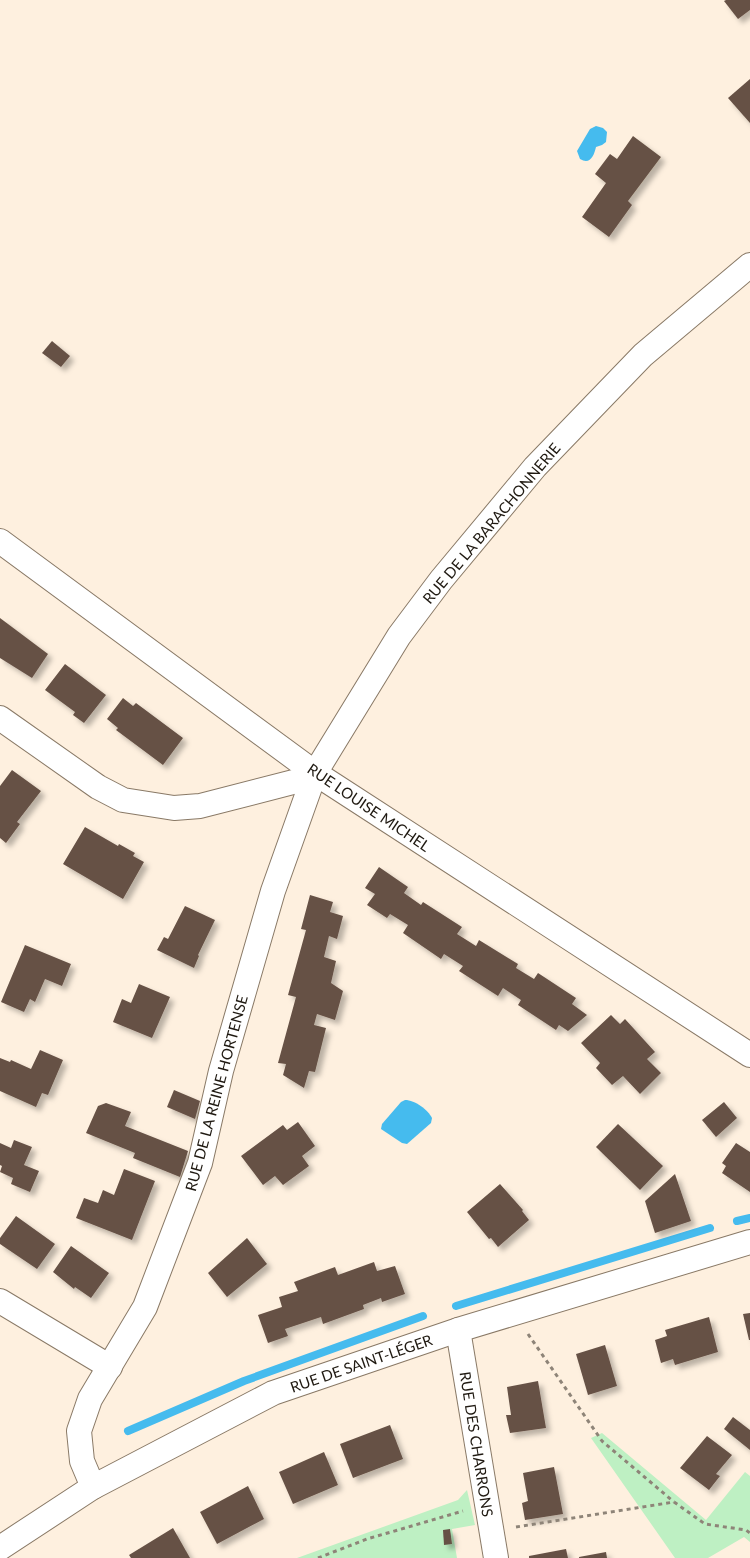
<svg xmlns="http://www.w3.org/2000/svg" width="750" height="1558" font-family="Lato,sans-serif">
<style>
.green{fill:#bef0c3}
.water{fill:#45bbee}
.lines{fill:none;stroke-linecap:round;stroke-linejoin:round}
.stream{stroke:#45bbee;stroke-width:8}
.building{fill:#665145;filter:url(#shadow)}
.street-casing{stroke:#897966;stroke-width:26}
.path{stroke:#8e8478;stroke-width:3;stroke-dasharray:4 4;stroke-linecap:butt}
.street{stroke:#fff;stroke-width:24}
.labels{text-anchor:middle;dominant-baseline:central;stroke-width:5;stroke-linejoin:round;paint-order:stroke}
.street-label{font-size:15px;fill:#1f1911;stroke:#fff}
</style>
<defs>
<filter id="shadow"><feDropShadow dx="4.5" dy="4.5" stdDeviation="2.5" flood-color="#0004"/></filter>
</defs>
<rect width="100%" height="100%" fill="#fef0df"/>
<!-- green -->
<g class="green">
<path d="M602 1433 706 1520 745 1472 750 1476V1542L744 1537 708 1558H675L591 1438Z"/>
<path d="M467 1490 475 1525 452 1529 457 1558H297L458 1500Z"/>
</g>
<!-- water -->
<g class="water">
<path d="M596 126 603 128 607 132 606 142 602 145 596 147C594 156 590 165 580 159L577 151 590 129Z"/>
<path d="M405 1100C415 1100 428 1110 432 1118L431 1123 407 1144 402 1143 381 1129 382 1124 401 1102Z"/>
</g>
<g class="lines">
<!-- stream -->
<g class="stream">
<path d="M737 1221 750 1218"/>
<path d="M456 1306 710 1228"/>
<path d="M128 1431 244 1381 423 1316"/>
</g>
</g>
<!-- building -->
<g class="building">
<path d="M726 0H750V10L738 19 724 1Z"/>
<path d="M750 79V123L728 98Z"/>
<path d="M633 136 661 157 628 201 632 205 609 237 582 217 606 183 595 174 610 154 617 159Z"/>
<path d="M52 341 70 356 61 367 42 353Z"/>
<path d="M0 618 48 654 32 678 0 658Z"/>
<path d="M65 664 106 695 84 723 73 715 75 712 45 690Z"/>
<path d="M123 698 133 706 136 703 183 738 163 765 116 730 118 728 107 719Z"/>
<path d="M12 770 41 791 17 822 20 824 6 843 0 838V786Z"/>
<path d="M85 827 118 846 119 844 135 853 133 856 144 862 123 899 63 864Z"/>
<path d="M379 867 408 887 404 893 421 905 423 902 462 927 457 934 476 946 479 940 518 964 516 968 534 979 538 973 576 998 572 1004 587 1015 568 1031 559 1025 556 1030 518 1005 521 1000 503 988 498 996 459 971 463 966 444 954 441 959 403 933 408 925 390 914 387 918 367 905 375 894 365 888Z"/>
<path d="M310 895 333 902 330 912 343 916 337 939 329 936 324 957 336 961 331 983 343 991 335 1020 317 1014 314 1025 326 1028 315 1072 309 1071 304 1088 283 1075 286 1064 278 1063 296 997 288 995 306 930 301 929Z"/>
<path d="M185 906 215 920 198 955 199 956 194 968 157 950 164 937 168 939Z"/>
<path d="M25 945 71 964 62 986 45 979 35 1002 30 999 24 1012 1 1002Z"/>
<path d="M139 984 170 997 152 1038 113 1022 122 999 131 1003Z"/>
<path d="M611 1015 620 1024 625 1019 655 1052 647 1059 661 1073 640 1094 623 1076 612 1085 596 1068 600 1063 581 1043Z"/>
<path d="M40 1050 63 1060 48 1095 42 1093 36 1107 0 1091V1058L10 1062 11 1060 31 1069Z"/>
<path d="M174 1090 200 1101 195 1119 167 1107Z"/>
<path d="M724 1102 737 1118 716 1137 702 1120Z"/>
<path d="M106 1103 131 1112 125 1126 188 1151 180 1177 133 1158 135 1153 86 1133 98 1106Z"/>
<path d="M298 1122 315 1146 302 1156 309 1166 283 1185 275 1176 263 1185 241 1156 283 1125 287 1130Z"/>
<path d="M618 1124 663 1166 640 1190 596 1147Z"/>
<path d="M14 1140 32 1147 24 1165 39 1171 30 1192 11 1184 13 1178 0 1172 2 1166 0 1165V1143L11 1148Z"/>
<path d="M736 1143 750 1152V1192L722 1173 726 1166 722 1163Z"/>
<path d="M124 1169 155 1181 132 1240 76 1218 84 1198 98 1203 103 1190 114 1195Z"/>
<path d="M675 1174 691 1221 655 1233 645 1201Z"/>
<path d="M500 1184 523 1210 522 1211 529 1220 498 1247 491 1238 489 1239 467 1212Z"/>
<path d="M16 1216 55 1244 37 1269 0 1244V1238Z"/>
<path d="M247 1238 267 1264 227 1297 208 1273Z"/>
<path d="M71 1246 109 1273 91 1298 75 1287 74 1289 53 1272Z"/>
<path d="M374 1262 377 1271 395 1266 405 1294 382 1302 381 1298 363 1305 364 1309 323 1324 321 1317 285 1329 288 1336 268 1343 258 1315 282 1307 279 1297 298 1291 294 1282 335 1267 338 1275Z"/>
<path d="M750 1313V1340H749L743 1314Z"/>
<path d="M709 1317 718 1352 675 1365 673 1359 661 1363 655 1340 667 1336 665 1330Z"/>
<path d="M605 1345 617 1386 588 1395 576 1354Z"/>
<path d="M538 1381 546 1428 510 1433 506 1415H511L507 1387Z"/>
<path d="M733 1417 750 1430V1450L724 1429Z"/>
<path d="M390 1425 403 1459 353 1478 340 1444Z"/>
<path d="M707 1436 732 1455 716 1474 720 1476 709 1490 680 1468Z"/>
<path d="M324 1452 338 1485 293 1504 279 1472Z"/>
<path d="M554 1467 563 1514 525 1520 522 1503 528 1501 523 1473Z"/>
<path d="M248 1486 264 1519 217 1544 200 1512Z"/>
<path d="M173 1528 190 1558H131L129 1555Z"/>
<path d="M450 1529 452 1544 444 1545 443 1530Z"/>
<path d="M566 1549 568 1558H529V1556Z"/>
<path d="M606 1552 607 1558H579V1557Z"/>
</g>
<g class="lines">
<defs>
<g id="street">
<path d="M0 541 315 773 750 1055"/>
<path d="M0 718 98 787 123 800 174 808 200 806 301 780 315 773"/>
<path d="M0 1301 110 1367"/>
<path d="M458 1330 496 1558"/>
<path d="M93 1487 82 1461 79 1431 90 1399 145 1307 200 1163 221 1071 273 891 315 773 399 636 441 580 535 467 643 355 750 265"/>
<path d="M0 1548 93 1487 273 1393 458 1330 750 1242"/>
</g>
</defs>
<!-- street casing -->
<use href="#street" class="street-casing"/>
<!-- path -->
<g class="path">
<path d="M528 1334 602 1441 674 1502"/>
<path d="M516 1527 674 1502 705 1524 746 1530 750 1533"/>
<path d="M318 1558 367 1539 463 1511"/>
</g>
<!-- street -->
<use href="#street" class="street"/>
</g>
<g class="labels">
<!-- street labels -->
<g class="street-label">
<text transform="translate(491 523) rotate(-50)">RUE DE LA BARACHONNERIE</text>
<text transform="translate(369 807) rotate(34)">RUE LOUISE MICHEL</text>
<text transform="translate(216 1093) rotate(-75)">RUE DE LA REINE HORTENSE</text>
<text transform="translate(361 1363) rotate(-19)">RUE DE SAINT-LÉGER</text>
<text transform="translate(477 1444) rotate(81)">RUE DES CHARRONS</text>
</g>
</g>
</svg>
